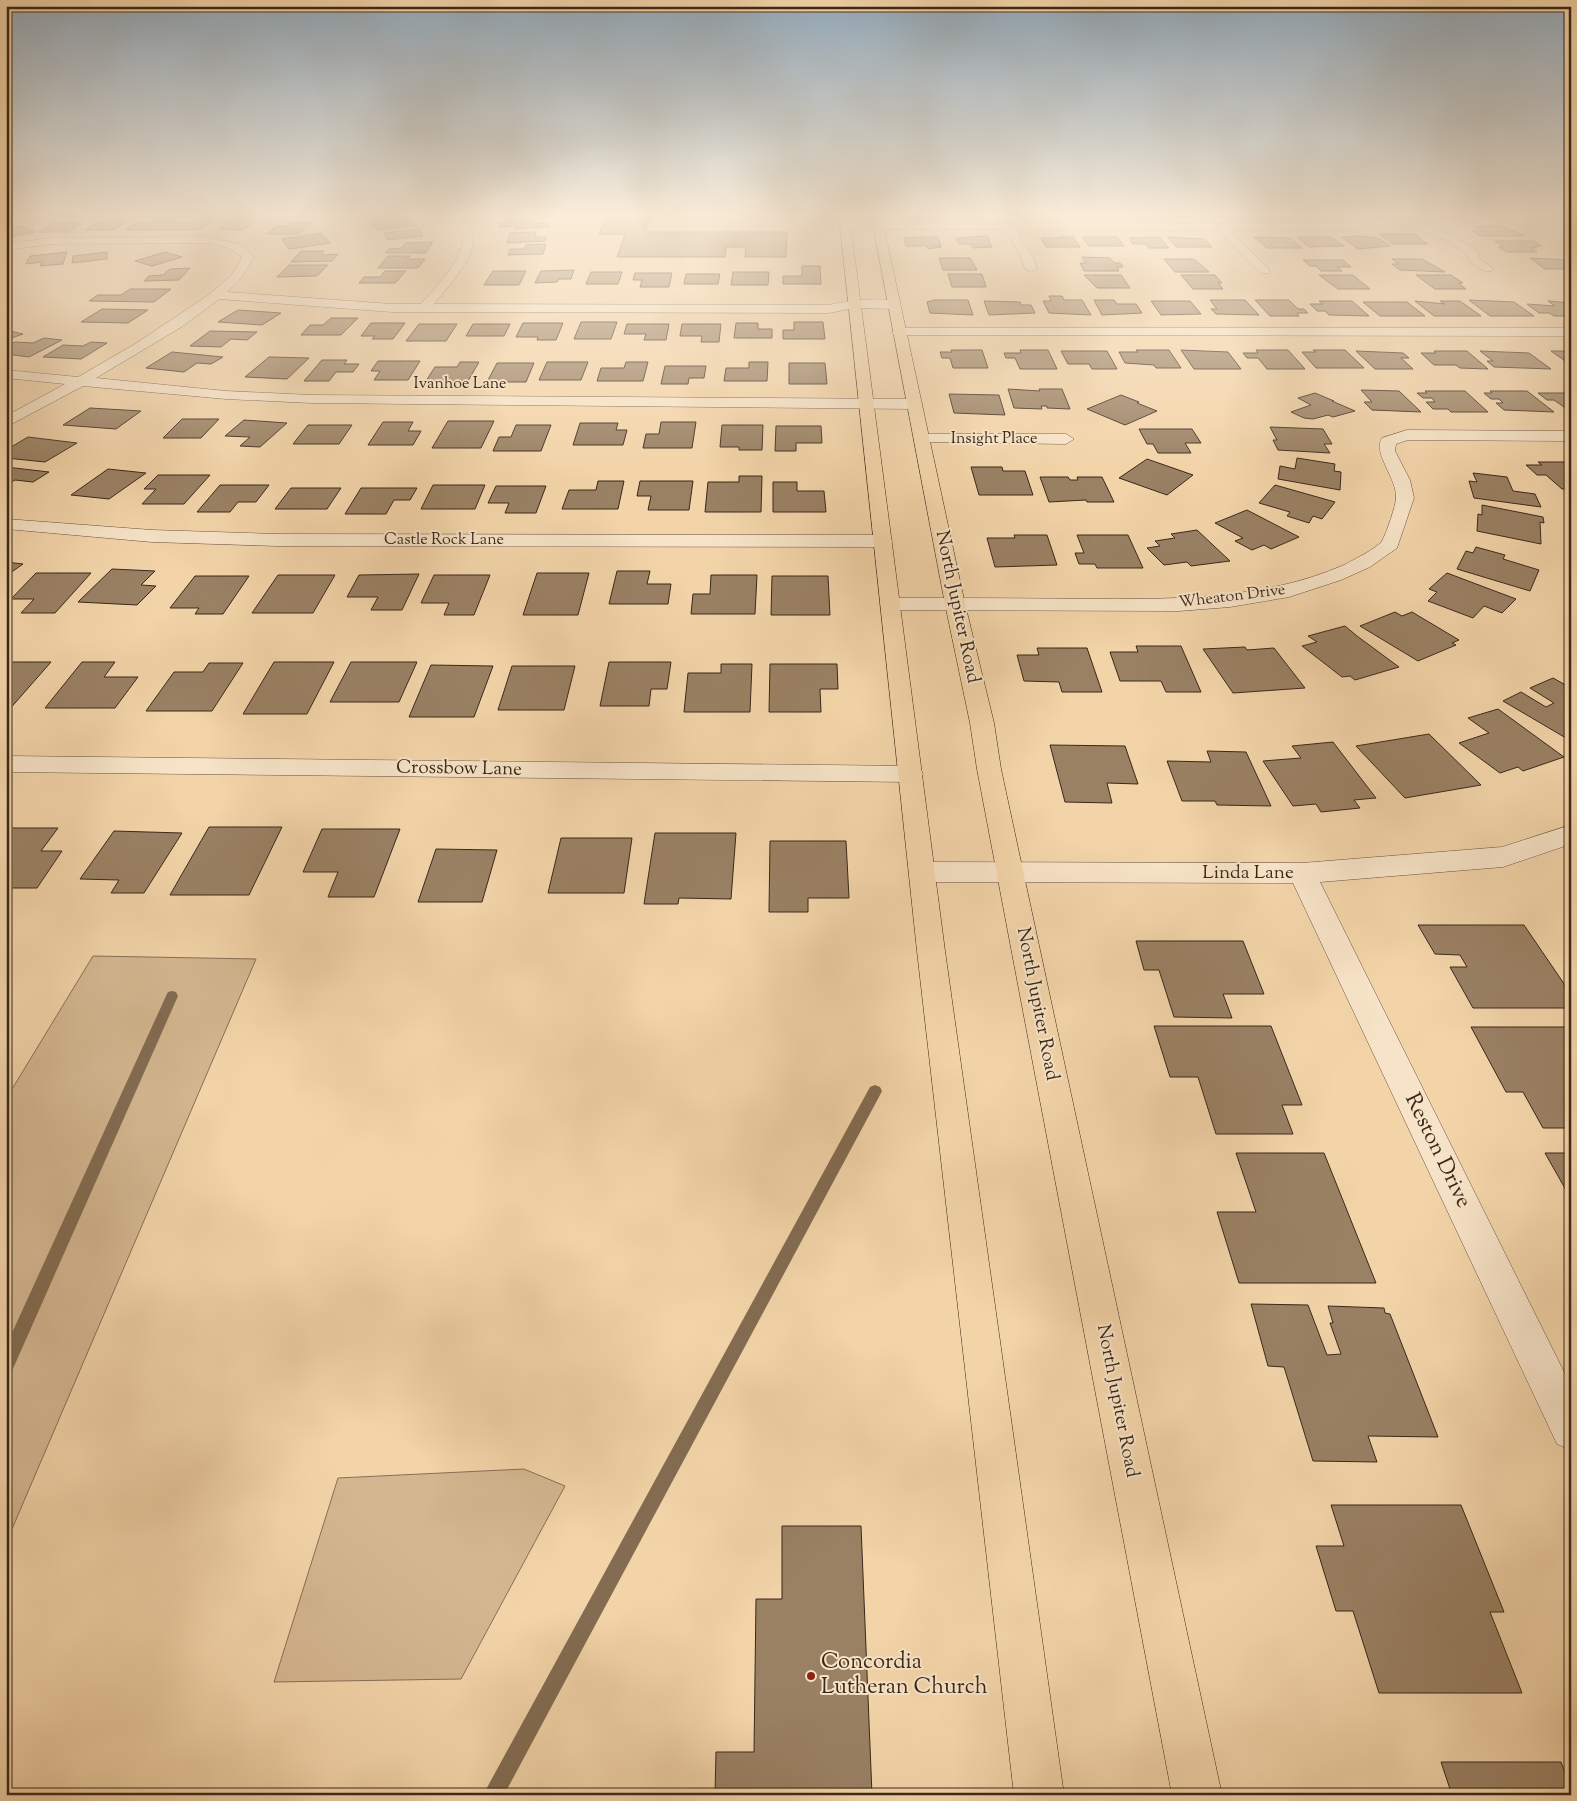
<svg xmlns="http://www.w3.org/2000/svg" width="1577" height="1801" font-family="'Sorts Mill Goudy',serif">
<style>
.green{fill:#d4b791;stroke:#877056}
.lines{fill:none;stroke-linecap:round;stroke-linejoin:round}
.stream{fill:#836c52;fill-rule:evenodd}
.building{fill:#9a8164;stroke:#3a281a}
.minor-casing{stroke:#68533e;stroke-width:1}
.major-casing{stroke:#3a281a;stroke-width:1}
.minor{fill:#f7e3c7;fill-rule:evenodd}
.major{fill:#f3d4a9;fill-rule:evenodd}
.poi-dot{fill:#8f2418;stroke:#f7e3c7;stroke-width:2}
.labels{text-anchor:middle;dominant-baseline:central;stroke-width:4;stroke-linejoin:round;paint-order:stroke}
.far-street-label{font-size:16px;fill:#3a281a;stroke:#f7e3c7}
.street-label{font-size:19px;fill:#3a281a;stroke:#f7e3c7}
.near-street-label{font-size:22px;fill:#3a281a;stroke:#f7e3c7}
.near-poi-label{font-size:22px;fill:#3a281a;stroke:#f7e3c7;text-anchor:start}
</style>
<rect width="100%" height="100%" fill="#f3d4a9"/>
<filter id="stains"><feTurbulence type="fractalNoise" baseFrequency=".004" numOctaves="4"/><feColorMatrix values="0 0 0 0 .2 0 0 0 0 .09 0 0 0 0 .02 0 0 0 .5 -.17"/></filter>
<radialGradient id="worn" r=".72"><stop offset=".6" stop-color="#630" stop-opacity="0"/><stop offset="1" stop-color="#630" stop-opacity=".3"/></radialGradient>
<!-- green -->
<g class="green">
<path d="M93 956 256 959 6 1543V1099Z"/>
<path d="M524 1469 565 1486 461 1679 274 1682 338 1478Z"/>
</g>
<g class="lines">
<!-- stream -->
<g class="stream">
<path d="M172 991 176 992 178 996 12 1371 6 1373V1346L166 996 168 992Z"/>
<path d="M875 1085 880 1087 882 1091 880 1095 504 1795H483L870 1087Z"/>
</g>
</g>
<!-- building -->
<g class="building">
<path d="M367 214H390L392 216 373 219Z"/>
<path d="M607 214 651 215 645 232H787L786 257H745L746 247H726L725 257H617L625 234H599Z"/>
<path d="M906 214H941L942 217 907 218Z"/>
<path d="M958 214H990L991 216 959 218Z"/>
<path d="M1008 214H1045L1047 218 1009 216Z"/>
<path d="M1061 214H1094L1096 217H1067Z"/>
<path d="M1113 214H1146L1149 218H1116Z"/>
<path d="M1161 214H1197L1200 218 1162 216Z"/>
<path d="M1213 214H1248L1252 218 1215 217Z"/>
<path d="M1263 214H1296L1299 217 1267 218Z"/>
<path d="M1440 214H1476L1483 219H1474L1480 222H1461L1456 219H1447Z"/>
<path d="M1546 214H1571V222L1554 218Z"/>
<path d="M231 216H247L242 220H256L243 230 218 229 227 223H222Z"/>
<path d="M409 217 417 225 378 230 371 222Z"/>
<path d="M110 219H130L113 230H85L97 223H104Z"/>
<path d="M198 219H215L198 230H125L137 223H152L156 220H175L170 223H192Z"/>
<path d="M534 219V224L548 223 549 227 515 229V226L499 227V223L507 221Z"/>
<path d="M54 223H82L68 232H39Z"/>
<path d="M290 223H311L298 234H267L277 226H287Z"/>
<path d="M22 226 35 232 6 238V229Z"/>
<path d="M1473 226H1502L1525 236H1480L1472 231H1480Z"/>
<path d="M419 229 423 236 388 240 384 233Z"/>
<path d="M536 232 535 237H546L545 241 507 243 510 233Z"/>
<path d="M321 233 330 243 289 249 282 239Z"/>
<path d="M1379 234H1414L1428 244H1393Z"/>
<path d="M987 236 992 247 973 248 971 244H959L956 238Z"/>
<path d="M1358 236 1378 238 1390 246 1358 249 1342 237Z"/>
<path d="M922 237H938L941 247 928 249 927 246H906L904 238Z"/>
<path d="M1059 237H1073L1080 247H1046L1041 238H1060Z"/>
<path d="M1082 237H1117L1124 246H1089Z"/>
<path d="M1159 237 1169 248H1149L1146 244H1133L1129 238Z"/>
<path d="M1168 237 1204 239 1212 247H1176Z"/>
<path d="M1254 237 1290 238 1302 248H1267Z"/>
<path d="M1297 237H1331L1344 246 1309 247Z"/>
<path d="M1495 241H1534L1542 246H1533L1537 248H1530L1537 252H1507L1498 247H1504Z"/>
<path d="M433 242 426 253H385L389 249 401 248 405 243Z"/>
<path d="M546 244 543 254 508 255 510 249H524L526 245Z"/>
<path d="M301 251H324L321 255 338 254 332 261 291 262Z"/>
<path d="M67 252 63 264 40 266 42 262 26 264 30 256Z"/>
<path d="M107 252V259L72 263 73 256Z"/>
<path d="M165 252 182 257 152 266 135 261Z"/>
<path d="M388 256H410L407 259H425L418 268H378Z"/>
<path d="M1082 257 1110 258 1114 263H1120L1123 267H1117L1119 271H1084L1080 263H1086Z"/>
<path d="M939 258H970L977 270H943Z"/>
<path d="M1530 258 1569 260 1571 269H1545Z"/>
<path d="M1164 259H1194L1209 272H1175Z"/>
<path d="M1392 259H1422L1445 272 1400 270 1392 264H1399Z"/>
<path d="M1303 260H1343L1351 267H1337L1342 271H1321L1316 266H1310Z"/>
<path d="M289 265H328L317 276 277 277Z"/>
<path d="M802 266H820L821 284H783V276H802Z"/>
<path d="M190 268 179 280 144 281 149 276 163 275 170 269Z"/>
<path d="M574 270 571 279H559L557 282 535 283 541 271Z"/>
<path d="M385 271H406L395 283H359L364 277H380Z"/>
<path d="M493 271H526L519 285H484Z"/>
<path d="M591 272H622L618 284H586Z"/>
<path d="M733 272H769L768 285H731Z"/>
<path d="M635 273H672L669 287H640L642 280H633Z"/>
<path d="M686 274H720L718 284H684Z"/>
<path d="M948 274H982L986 287H952Z"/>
<path d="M1084 275H1121L1130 288H1097Z"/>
<path d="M1181 275H1215L1222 283H1218L1223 289H1193Z"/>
<path d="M1319 275H1353L1370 289H1338Z"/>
<path d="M1416 275H1451L1463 283H1458L1466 289H1435Z"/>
<path d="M130 289H171L154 302 89 301 98 295H121Z"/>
<path d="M1049 296H1062L1064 300H1082L1091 315 1049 313 1043 301H1051Z"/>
<path d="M935 300H968L973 315 930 313 927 302Z"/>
<path d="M1094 300H1114L1117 304H1136L1142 313 1102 315Z"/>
<path d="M1210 300H1245L1259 315 1216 314 1211 309H1217Z"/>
<path d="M1255 300H1289L1298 309H1304L1308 313H1297L1299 316H1270Z"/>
<path d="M1469 300 1514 302 1534 316H1490Z"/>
<path d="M984 301 1020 302 1021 305H1031L1035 313 989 315Z"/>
<path d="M1151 301H1190L1201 314 1161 315Z"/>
<path d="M1319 301H1352L1369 316 1329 315 1325 311H1317L1310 304H1323Z"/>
<path d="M1415 301 1445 304 1440 301H1460L1481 316H1434Z"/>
<path d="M1548 301 1571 303V316H1554L1549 313H1539L1527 304 1555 306Z"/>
<path d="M1363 302H1407L1425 316H1380Z"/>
<path d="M102 309 148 310 128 323 81 322Z"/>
<path d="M238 310 281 313 262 325 218 322Z"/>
<path d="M331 318H358L341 335H301L310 325H323Z"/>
<path d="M581 322H617L611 339H574Z"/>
<path d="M794 322H823L825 339H783V330H794Z"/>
<path d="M371 323H405L393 339H372L375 336H361Z"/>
<path d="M523 323H563L556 340H537L538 337H516Z"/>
<path d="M736 323H758V329H772V338H734Z"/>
<path d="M419 324H457L446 341H406Z"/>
<path d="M473 324H510L504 336H466Z"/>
<path d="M627 324H669L666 340H644L646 334H624Z"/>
<path d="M682 324H721L719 342H701L702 336H680Z"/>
<path d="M10 331 23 334 6 340V333Z"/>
<path d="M210 331 257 332 247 340 231 339 221 347 190 346Z"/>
<path d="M44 338 62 340 29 357 6 354V346L15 342 33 343Z"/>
<path d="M91 342 107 343 81 359 43 357 63 345 83 346Z"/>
<path d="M951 350H982L988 368H953L950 358H942L940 352H952Z"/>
<path d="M1020 350H1048L1057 369H1020L1015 358H1006L1004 353H1021Z"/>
<path d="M1136 350H1169L1181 368H1156L1154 365 1125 363 1119 352H1138Z"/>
<path d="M1181 350 1228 352 1241 369H1194Z"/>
<path d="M1256 350H1288L1305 369H1267L1258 358H1247L1243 353H1258Z"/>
<path d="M1313 350H1345L1364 368H1316L1302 352H1316Z"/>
<path d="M1061 351H1107L1117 369H1092L1089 364H1068Z"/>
<path d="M1356 351 1403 353 1409 358H1401L1413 369H1375Z"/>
<path d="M1434 351H1467L1488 369 1460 368 1456 365H1434L1421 353H1436Z"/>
<path d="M1480 351 1529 353 1551 369 1494 367 1487 361H1493Z"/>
<path d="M1551 351H1571V365Z"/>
<path d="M172 352 223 357 211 364 197 363 184 372 146 368Z"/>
<path d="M269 357 309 358 287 379 245 377Z"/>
<path d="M322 360H347L344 364H359L353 372H336L329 381H304Z"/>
<path d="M378 361H420L408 380H374L380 371H371Z"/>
<path d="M460 362H479L468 381H426L435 367H457Z"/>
<path d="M547 362H588L581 380H539Z"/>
<path d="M626 362H648L643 381H597L601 368H624Z"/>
<path d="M749 362H768L767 381H724L726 368H749Z"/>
<path d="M497 363H534L526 382H487Z"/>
<path d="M789 363H825L827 384H789Z"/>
<path d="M665 366H706L704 378H689L688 384H661Z"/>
<path d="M1008 389 1040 391 1039 389H1062L1070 409 1047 408V406H1041L1042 409 1014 408Z"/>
<path d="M1361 390 1399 391 1421 412 1372 410 1364 402H1372Z"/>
<path d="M1425 391H1465L1488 412H1451L1448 409H1433L1426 402H1435L1432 398H1423L1417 393H1427Z"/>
<path d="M1490 391H1527L1554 412 1504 410 1496 403H1503L1499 399H1491L1484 393H1492Z"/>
<path d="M1315 393 1334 401H1332L1355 411 1333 417 1328 415 1313 419 1304 418 1291 412 1311 405 1298 398Z"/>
<path d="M1538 393H1571V412L1554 400H1547Z"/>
<path d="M949 394 999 395 1005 415 954 413Z"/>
<path d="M1121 395 1139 402 1137 403 1157 411 1125 425 1087 409Z"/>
<path d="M90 408 141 411 116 429 63 425Z"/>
<path d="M182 419H219L201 438H163Z"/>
<path d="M244 420 287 423 260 447 240 446 250 437 225 436Z"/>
<path d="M448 421H494L481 448H432Z"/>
<path d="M383 422H413L408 431H421L413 445H368Z"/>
<path d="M661 422H696L692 448H643L646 434H659Z"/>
<path d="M580 423H618L616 430H627L623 445H573Z"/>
<path d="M308 425H352L339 444H293Z"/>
<path d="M516 425H551L541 451H493L499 437H511Z"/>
<path d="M722 425H763L762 450H739V447H720Z"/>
<path d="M776 426H821L822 443H796V451H775Z"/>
<path d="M1270 427 1323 429 1332 444H1324L1330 453 1278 450 1273 440H1277Z"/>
<path d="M1139 429H1192L1201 443H1185L1191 453H1158L1153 444H1147Z"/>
<path d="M28 437 77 443 45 462 6 458V450Z"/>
<path d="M1297 458 1335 464 1334 471 1341 472 1340 490 1278 479 1280 466 1295 469Z"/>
<path d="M1147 459 1193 475 1167 495 1119 478Z"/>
<path d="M1538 462H1571V489H1562L1546 475H1537L1526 465H1542Z"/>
<path d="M6 467 49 472 33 482 15 480 6 485Z"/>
<path d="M971 467H1002L1003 471H1025L1033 495H979Z"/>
<path d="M108 469 146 473 109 499 71 495Z"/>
<path d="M1473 473 1507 477 1513 491 1535 494 1541 507 1474 498 1469 481 1477 482Z"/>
<path d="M158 475H210L184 504H142L156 489H144Z"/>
<path d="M739 476H762L761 512H705L708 482H739Z"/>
<path d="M1040 477H1068L1070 480H1078L1077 477H1102L1114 502H1087L1086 500 1049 502Z"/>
<path d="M598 481H624L618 509H562L569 490H596Z"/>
<path d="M640 481H693L689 510H648L651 496H637Z"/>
<path d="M773 482H797V491H824L826 512H773Z"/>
<path d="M220 485H269L256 502H238L230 512H197Z"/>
<path d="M433 485H485L475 509H421Z"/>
<path d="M1275 485 1335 502 1322 519 1313 516 1309 523 1287 516 1290 512 1259 503Z"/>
<path d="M496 486H546L536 513H505L509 503H488Z"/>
<path d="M291 488H341L327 509H275Z"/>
<path d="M361 488H417L410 500H394L386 514H345Z"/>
<path d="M1482 505 1543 517 1544 523 1540 522 1541 544 1477 531 1478 514 1482 515Z"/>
<path d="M1247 510 1299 537 1271 549 1264 545 1252 550 1235 541 1243 538 1215 523Z"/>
<path d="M1197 530 1230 561 1191 566 1187 562 1164 565 1147 548 1160 546 1155 541 1175 538 1171 534Z"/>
<path d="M1014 535H1047L1057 565 995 567 987 538H1015Z"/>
<path d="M1077 535H1128L1143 568H1097L1095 564H1079L1075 553H1084Z"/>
<path d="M1476 547 1505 555 1503 559 1539 570 1530 591 1457 569 1466 551 1473 553Z"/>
<path d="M6 562 23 564 6 576Z"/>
<path d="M112 569 155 571 141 585 156 586 137 605 78 602Z"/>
<path d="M617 571H650L647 584H671L668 604H609Z"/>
<path d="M36 573H91L55 613H21L34 599H11Z"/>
<path d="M537 573H589L578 615H523Z"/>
<path d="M1447 573 1516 599 1502 613 1484 606 1473 618 1428 601 1437 592 1429 589Z"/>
<path d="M419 574 402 610H371L378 597H347L359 575Z"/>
<path d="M278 575H335L313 613H252Z"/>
<path d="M434 575H490L474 615H444L449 603H421Z"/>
<path d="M711 575H757L755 614H691L693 594H710Z"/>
<path d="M195 576H249L223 614H195L199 608H170Z"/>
<path d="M772 576H828L830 615H771Z"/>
<path d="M1395 612 1402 616 1412 612 1459 640 1452 643 1456 645 1418 661 1360 626Z"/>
<path d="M1345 626 1357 636 1399 667 1355 680 1350 676 1342 677 1302 646 1317 642 1308 636Z"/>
<path d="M1136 646H1181L1201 692H1166L1161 681H1120L1110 652H1138Z"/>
<path d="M1245 647 1247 650 1274 648 1305 688 1233 693 1203 649Z"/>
<path d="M1037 648H1087L1102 692H1062L1059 682 1024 681 1017 655H1039Z"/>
<path d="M6 662H51L8 711H6Z"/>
<path d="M82 662H115L104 677H138L115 708H45Z"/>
<path d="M274 662H334L307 714H243Z"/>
<path d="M351 662H417L399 702H330Z"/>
<path d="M609 662H671L667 689H651L649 706H600Z"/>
<path d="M209 663H243L212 711H146L174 672H203Z"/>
<path d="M721 664H752L750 712H684L688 673H721Z"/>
<path d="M770 664H837L838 689H820L821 712H769Z"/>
<path d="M431 665 493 666 474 717H409Z"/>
<path d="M512 666H575L564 710H498Z"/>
<path d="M1553 678 1571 688V741L1503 701 1521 692 1546 707 1554 703 1530 688Z"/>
<path d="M1498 709 1564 757 1523 771 1518 767 1500 773 1459 743 1489 733 1468 718Z"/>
<path d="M1429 734 1481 785 1405 798 1356 746Z"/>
<path d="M1333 742 1376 798 1354 800 1360 808 1321 812 1316 804 1293 806 1263 761 1301 758 1292 746Z"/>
<path d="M1050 745 1125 746 1138 784 1107 783 1112 803 1065 802Z"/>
<path d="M1207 751 1246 752 1271 806 1217 805 1215 801H1182L1167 761 1211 762Z"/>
<path d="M209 827H282L249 895H170Z"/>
<path d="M6 828H58L41 851H62L37 888H6Z"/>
<path d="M322 829H400L374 897H328L338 872H303Z"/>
<path d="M114 831 182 833 144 893H111L119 880 80 879Z"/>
<path d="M655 833H736L731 899 679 898 678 904H644Z"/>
<path d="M561 838H632L624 893H548Z"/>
<path d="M770 841H846L849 898H808V912H769Z"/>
<path d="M436 849 497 850 482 902H418Z"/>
<path d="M1418 925H1524L1571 994V1008H1473L1450 967H1467L1460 955 1435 954Z"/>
<path d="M1136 941H1243L1264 994H1223L1232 1018 1174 1017 1159 970H1144Z"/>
<path d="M1154 1026H1271L1302 1105H1282L1293 1134H1216L1198 1077H1170Z"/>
<path d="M1471 1027H1571V1128H1543L1523 1092H1506Z"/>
<path d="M1236 1153H1324L1376 1283H1239L1217 1212H1256Z"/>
<path d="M1545 1153H1571V1199Z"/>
<path d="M1251 1304 1308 1305 1327 1355 1341 1354 1330 1323H1333L1328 1306 1384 1308 1385 1313 1390 1314 1438 1437 1368 1436 1377 1462 1313 1461 1284 1367 1268 1366Z"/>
<path d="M1331 1505H1461L1504 1612H1490L1522 1693H1379L1353 1611H1336L1316 1546H1344Z"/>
<path d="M782 1526H861L872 1795H715L716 1752H754L756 1599H782Z"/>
<path d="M1441 1762H1561L1571 1788V1795H1452Z"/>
</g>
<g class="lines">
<defs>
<g id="minor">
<path d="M448 214H459C465 221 472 229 473 238 476 257 446 289 434 304L829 305C843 302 891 294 901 305L895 309 854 308 829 313 392 312 219 299 183 326 96 378 226 391 312 395 915 399 923 404 915 409 312 403 226 399 83 386 6 427V416L65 384 6 378V370L78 377 135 344 207 296 232 275 242 258C234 247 220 246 207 243L51 244 6 250V244L51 238 207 237 238 244 246 248 254 258 240 279 227 292 392 304H421C434 289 468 255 462 234 459 226 453 221 448 214Z"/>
<path d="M1388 214H1401L1397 218C1426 224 1453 233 1477 251L1479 258 1494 269 1492 271H1484L1469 261 1467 254 1450 242 1429 233 1388 222 1379 226 1338 230H1229L1269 269V273H1261L1217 230H1016L1033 257 1037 269 1031 272 1025 269 1021 257 1005 229H845L840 226 845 223 1338 224 1377 220Z"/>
<path d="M899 328H1571V336L894 335 892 332Z"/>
<path d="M1407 430 1571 431V441L1408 440 1396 444 1395 451 1410 480 1414 498 1397 548 1370 567 1341 580 1289 597 1230 607 1179 611 890 610 883 608 880 604 883 600 890 598C954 598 1019 598 1083 599 1172 599 1261 601 1344 565 1353 560 1376 549 1382 541 1386 534 1396 505 1396 498 1397 478 1372 453 1382 438Z"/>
<path d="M922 434H1066L1074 439 1066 444 916 442 914 439Z"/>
<path d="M6 519 152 530 277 534 883 535 890 537 892 541 890 545 883 547 277 546 152 542 6 529Z"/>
<path d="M6 756 911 766 920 768 923 774 920 780 911 782 6 772Z"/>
<path d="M1571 825V844L1503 867 1320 882 1571 1386V1450L1557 1444 1293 883 922 882 913 879 909 872 913 865 922 862 1302 863 1502 847Z"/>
</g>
<g id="major">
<path d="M839 214H849L945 951 1064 1795H1014L917 951Z"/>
<path d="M871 214H881L965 604 994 723 1001 769 1222 1795H1172L977 769 970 723 945 604Z"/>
</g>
</defs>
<!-- minor casing -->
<use href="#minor" class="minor-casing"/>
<!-- major casing -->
<use href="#major" class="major-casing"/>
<!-- minor -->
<use href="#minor" class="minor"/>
<!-- major -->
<use href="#major" class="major"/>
</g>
<!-- sky -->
<linearGradient id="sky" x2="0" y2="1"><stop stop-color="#93aabb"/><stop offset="0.46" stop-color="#faecd8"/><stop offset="1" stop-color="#faecd8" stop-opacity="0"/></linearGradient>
<rect width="1577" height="466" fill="url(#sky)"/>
<!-- markers -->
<circle class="poi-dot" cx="811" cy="1676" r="5"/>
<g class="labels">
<!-- far-street labels -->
<g class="far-street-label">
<text x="460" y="384">Ivanhoe Lane</text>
<text x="994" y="439">Insight Place</text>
<text x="444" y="540">Castle Rock Lane</text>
<text transform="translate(1232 597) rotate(-7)">Wheaton Drive</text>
</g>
<!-- street labels -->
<g class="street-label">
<text transform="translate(957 607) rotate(78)">North Jupiter Road</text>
<text transform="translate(459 769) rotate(1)">Crossbow Lane</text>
<text x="1248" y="873">Linda Lane</text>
<text transform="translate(1037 1004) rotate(79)">North Jupiter Road</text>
<text transform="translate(1117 1401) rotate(79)">North Jupiter Road</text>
</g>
<!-- near-street labels -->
<g class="near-street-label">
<text transform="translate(1437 1151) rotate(64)">Reston Drive</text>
</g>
<!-- near-poi labels -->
<g class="near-poi-label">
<text x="821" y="1663">Concordia<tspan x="821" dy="25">Lutheran Church</tspan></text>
</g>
</g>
<!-- margin -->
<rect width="1577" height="1801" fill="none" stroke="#f3d4a9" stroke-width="25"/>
<rect x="8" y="8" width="1562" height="1786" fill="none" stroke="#3a281a" stroke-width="2.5"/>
<rect x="12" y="12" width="1552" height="1776" fill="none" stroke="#3a281a"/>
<rect width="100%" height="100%" filter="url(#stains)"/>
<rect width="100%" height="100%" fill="url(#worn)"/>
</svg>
